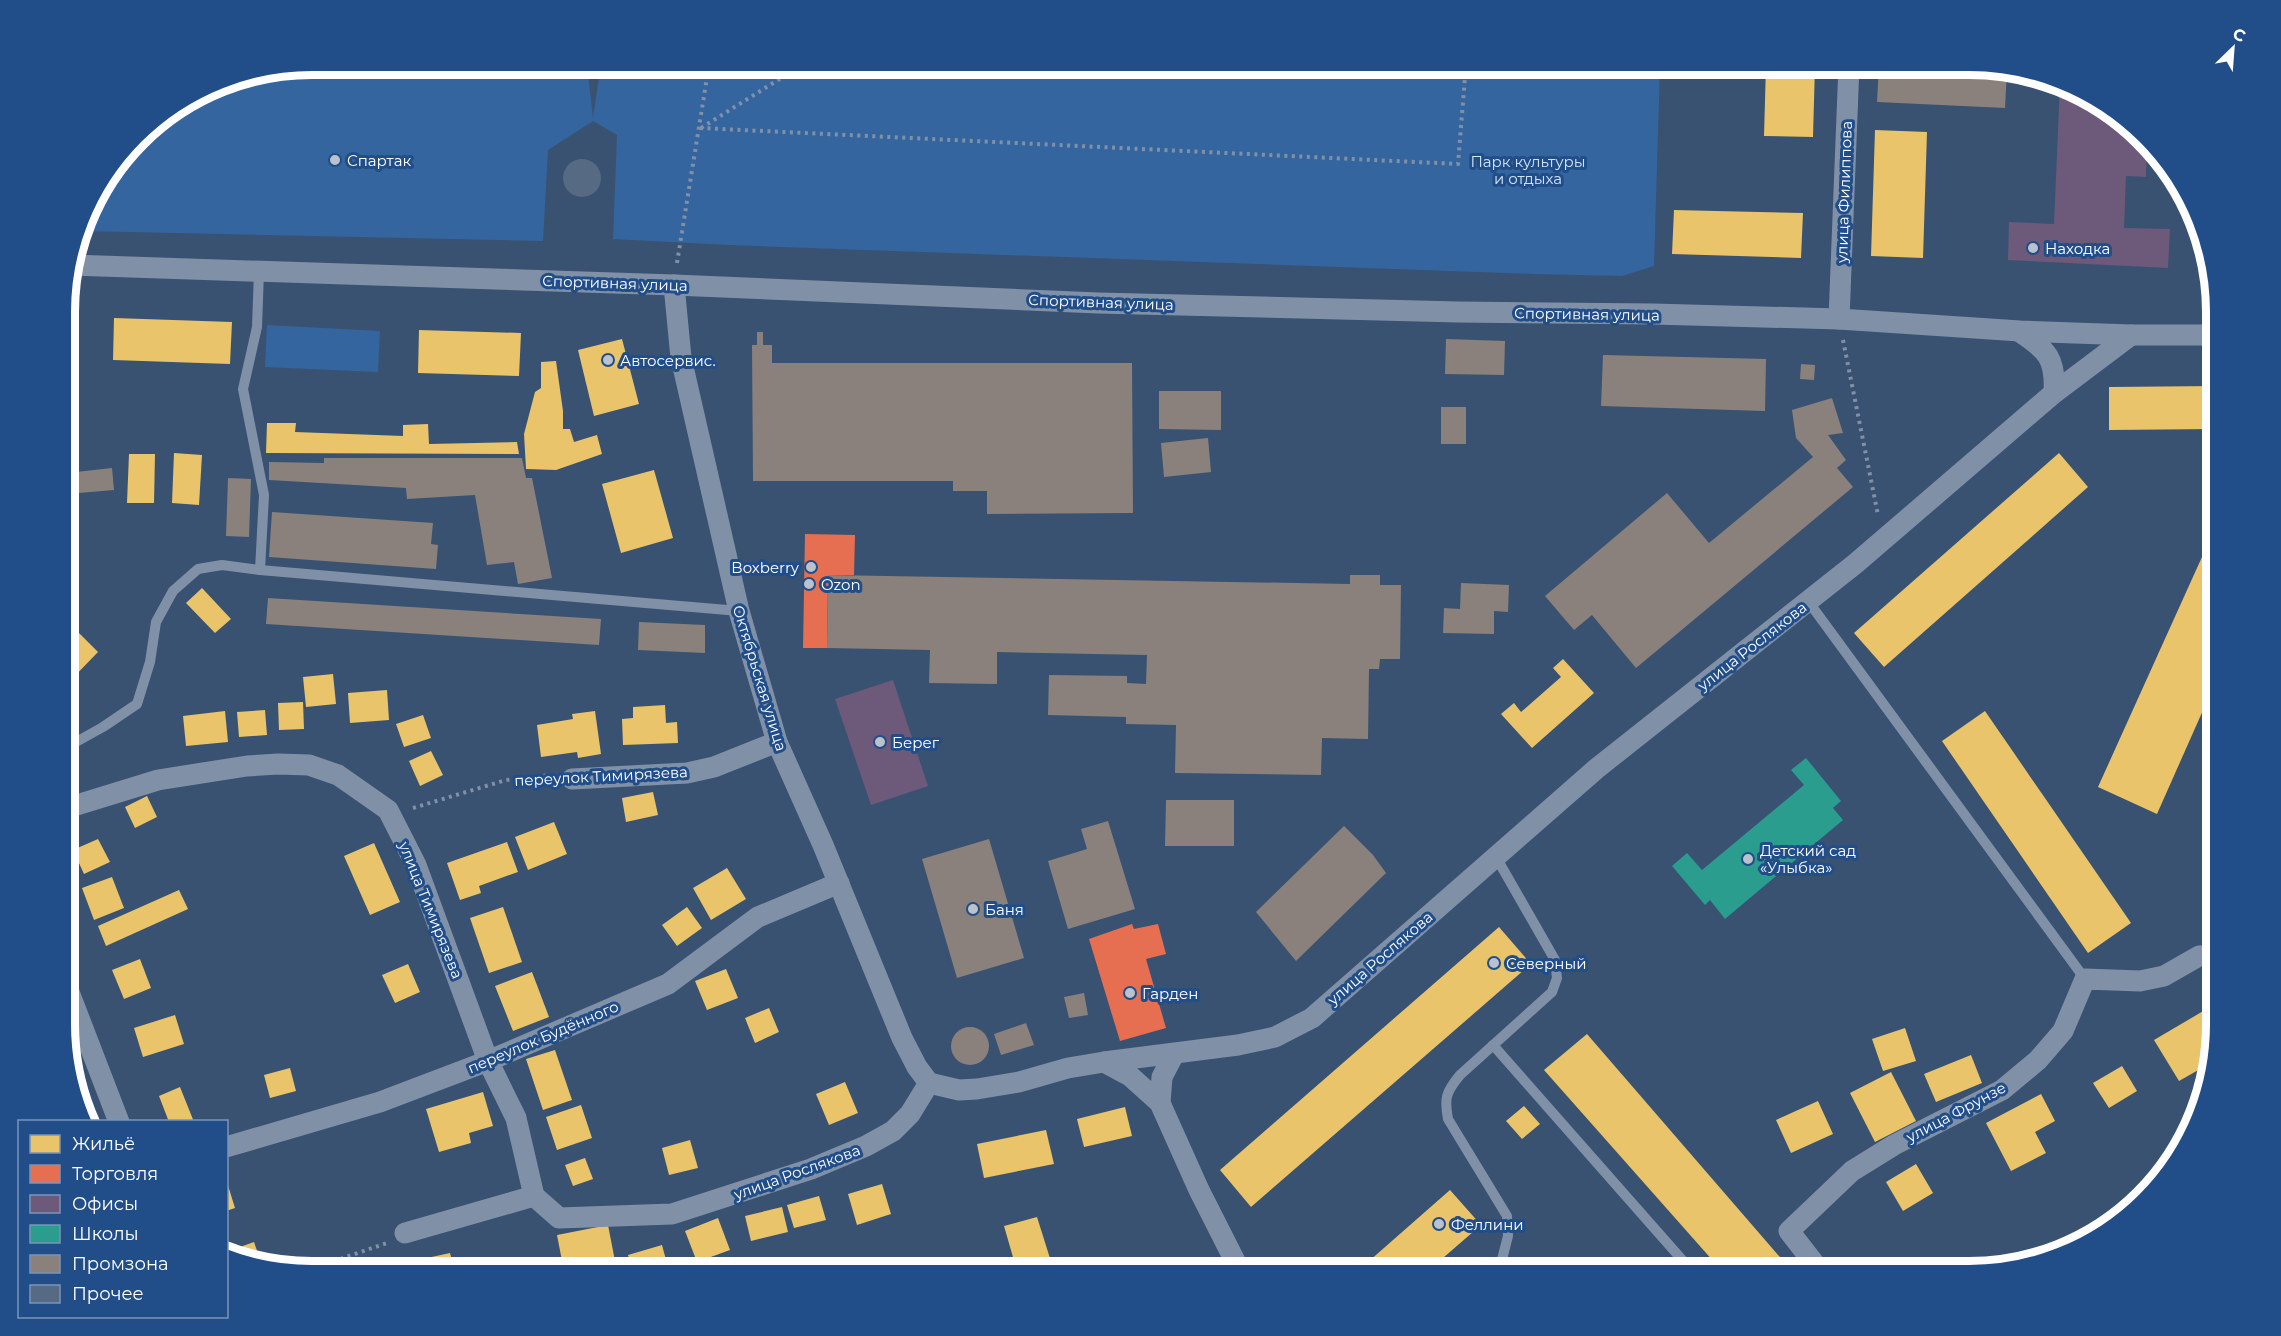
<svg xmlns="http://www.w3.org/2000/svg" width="2281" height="1336" font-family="Montserrat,sans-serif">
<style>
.green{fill:#35659f}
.homes{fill:#e9c46a}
.shops{fill:#e76f51}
.offices{fill:#6d597a}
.schools{fill:#2a9d8f}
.industry{fill:#8a817c}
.building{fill:#566a83}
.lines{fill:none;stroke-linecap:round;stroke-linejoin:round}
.path{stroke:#8091a7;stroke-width:4;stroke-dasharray:3 4.5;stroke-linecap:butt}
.service{stroke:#8091a7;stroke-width:10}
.minor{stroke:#8091a7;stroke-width:21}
.poi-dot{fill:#bac2cd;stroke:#214e89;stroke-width:2}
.labels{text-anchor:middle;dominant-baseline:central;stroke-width:6;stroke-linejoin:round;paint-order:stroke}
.poi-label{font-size:15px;fill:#fff;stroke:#214e89;text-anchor:start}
.park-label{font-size:15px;fill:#d1e3f8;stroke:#214e89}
.street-label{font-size:15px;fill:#fff;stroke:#214e89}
.rim{fill:none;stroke:#fff;stroke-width:8}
</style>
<rect width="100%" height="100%" fill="#395271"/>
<!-- green -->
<g class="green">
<path d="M312 65H587L593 118 601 65H1660L1654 266 1622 276 1535 274 729 245 613 239 617 135 593 121 548 150 543 241 82 231 90 202 149 126 218 83Z"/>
<path d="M267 325 380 331 378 372 265 367Z"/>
</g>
<!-- homes -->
<g class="homes">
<path d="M1766 65H1815L1813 137 1764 136Z"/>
<path d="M1875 130 1927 132 1923 258 1871 256Z"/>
<path d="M1674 210 1803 213 1801 258 1672 254Z"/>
<path d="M114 318 232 322 230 364 113 360Z"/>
<path d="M419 330 521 333 519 376 418 373Z"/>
<path d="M622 339 639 404 594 416 578 350Z"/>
<path d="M556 361 563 411V429H570L574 442 597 435 602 454 556 470 526 469 524 434 535 392 541 388V362Z"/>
<path d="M2216 386V429L2109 430V387Z"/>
<path d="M267 423H296L295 432 403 436V425L428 424 429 444 517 442 519 454 266 453Z"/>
<path d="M174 453 202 455 199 505 172 503Z"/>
<path d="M2059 453 2088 487 1884 667 1854 633Z"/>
<path d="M129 454H155L154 503H127Z"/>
<path d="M654 470 673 538 621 553 602 484Z"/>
<path d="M2216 526V681L2157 814 2098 787Z"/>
<path d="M202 588 231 619 215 633 186 603Z"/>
<path d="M67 621 98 652 67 684Z"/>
<path d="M1563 659 1594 693 1532 748 1501 714 1514 703 1521 712 1561 677 1553 668Z"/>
<path d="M333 674 336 704 306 707 303 677Z"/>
<path d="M387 690 389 720 350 723 348 693Z"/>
<path d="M303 702 304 729 279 730 278 703Z"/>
<path d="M665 705 666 723 677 722 678 743 623 745 622 719 633 718V707Z"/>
<path d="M265 710 267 735 239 737 237 712Z"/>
<path d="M225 711 228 742 186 746 183 716Z"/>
<path d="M595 711 601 754 578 758 577 752 541 757 537 725 573 719 572 714Z"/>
<path d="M1985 711 2131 923 2088 953 1942 741Z"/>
<path d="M423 715 431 738 404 747 396 724Z"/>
<path d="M431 751 443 775 420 786 409 761Z"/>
<path d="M653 792 658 815 626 822 622 798Z"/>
<path d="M147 796 157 817 135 828 125 807Z"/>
<path d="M554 822 567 854 528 870 515 837Z"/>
<path d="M98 839 110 862 84 874 73 850Z"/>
<path d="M507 842 518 872 479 886 481 893 460 900 447 863Z"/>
<path d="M374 843 400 902 370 915 344 856Z"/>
<path d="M727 868 746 899 711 920 693 888Z"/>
<path d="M112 877 124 908 94 920 82 888Z"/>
<path d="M179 890 188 909 106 946 98 926Z"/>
<path d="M503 907 522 962 489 973 470 918Z"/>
<path d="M687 907 702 928 677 946 662 925Z"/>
<path d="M1499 927 1531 964 1251 1207 1220 1170Z"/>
<path d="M140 959 151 988 124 999 112 970Z"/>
<path d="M408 964 420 992 395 1003 382 975Z"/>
<path d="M726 969 738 998 707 1010 695 981Z"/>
<path d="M532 972 549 1017 513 1031 495 986Z"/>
<path d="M769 1008 779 1032 755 1043 745 1018Z"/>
<path d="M2205 1010 2216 1029V1040L2209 1064 2179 1081 2154 1040Z"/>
<path d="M175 1015 184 1044 143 1057 134 1028Z"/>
<path d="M1905 1028 1916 1061 1883 1071 1872 1039Z"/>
<path d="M1587 1034 1792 1271H1722L1544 1070Z"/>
<path d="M555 1050 572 1100 543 1110 526 1059Z"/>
<path d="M1971 1055 1982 1083 1936 1102 1924 1074Z"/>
<path d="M2122 1066 2137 1091 2109 1108 2093 1083Z"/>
<path d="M290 1068 296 1091 270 1098 264 1075Z"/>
<path d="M1891 1072 1916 1121 1875 1142 1850 1093Z"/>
<path d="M845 1082 858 1113 829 1125 816 1094Z"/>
<path d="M180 1087 194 1122H169L159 1096Z"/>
<path d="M483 1092 493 1126 469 1133 471 1143 439 1152 426 1109Z"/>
<path d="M2041 1094 2055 1121 2035 1132 2046 1153 2011 1171 1986 1123Z"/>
<path d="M1818 1101 1833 1134 1791 1153 1776 1120Z"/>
<path d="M581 1105 592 1138 557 1150 546 1117Z"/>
<path d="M1524 1106 1540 1124 1522 1139 1506 1121Z"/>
<path d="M1125 1107 1132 1136 1084 1147 1077 1119Z"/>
<path d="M1046 1130 1054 1164 984 1178 977 1144Z"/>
<path d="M690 1140 698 1168 669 1175 662 1148Z"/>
<path d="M585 1158 593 1179 573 1186 565 1165Z"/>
<path d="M1916 1164 1933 1193 1903 1211 1886 1182Z"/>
<path d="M226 1179 235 1208 226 1211Z"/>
<path d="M882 1184 891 1214 857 1225 848 1194Z"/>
<path d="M1450 1190 1481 1225 1428 1271H1351L1357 1266 1360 1269Z"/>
<path d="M819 1196 826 1220 794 1228 787 1205Z"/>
<path d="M782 1207 788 1232 751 1241 745 1216Z"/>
<path d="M1037 1217 1054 1271H1017L1004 1226Z"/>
<path d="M718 1218 730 1250 697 1262 685 1231Z"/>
<path d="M608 1225 615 1261 564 1271 557 1235Z"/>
<path d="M254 1242 262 1265 248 1263 226 1254V1252Z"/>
<path d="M662 1245 669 1271H633L628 1255Z"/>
<path d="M450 1253 455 1271H406L404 1263Z"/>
</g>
<!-- shops -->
<g class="shops">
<path d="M805 534 855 535 854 575H828L827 648H803Z"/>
<path d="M1132 924 1134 929 1158 924 1166 954 1146 959 1166 1028 1120 1041 1089 939Z"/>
</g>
<!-- offices -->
<g class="offices">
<path d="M2060 84 2093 98 2128 125V137L2145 138 2147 142 2146 177 2126 176 2124 228 2170 229 2168 268 2008 260 2009 222 2054 224Z"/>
<path d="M893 680 928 786 871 805 835 699Z"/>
</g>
<!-- schools -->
<path class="schools" d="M1806 758 1841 801 1833 808 1843 820 1725 919 1710 900 1705 905 1672 866 1687 853 1702 870 1804 785 1791 770Z"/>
<!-- industry -->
<g class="industry">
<path d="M1879 65H1969L2007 70 2005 108 1877 102Z"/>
<path d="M757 332H763V345H772V363H1132L1133 513 987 514V491H953V481H753L752 345H757Z"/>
<path d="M1446 339 1505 341 1504 375 1445 374Z"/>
<path d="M1603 355 1766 359 1765 411 1601 406Z"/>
<path d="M1801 364 1815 365 1814 380 1800 379Z"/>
<path d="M1159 391H1221V430L1159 429Z"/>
<path d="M1832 398 1843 433 1828 435 1846 460 1837 468 1853 487 1636 668 1592 615 1574 630 1545 596 1667 493 1709 543 1813 457 1796 438 1792 410Z"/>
<rect x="1441" y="407" width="25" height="37"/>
<path d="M1208 438 1211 472 1164 477 1161 443Z"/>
<path d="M324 458H522L526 478H532L552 578 518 584 514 562 487 565 475 495 407 499 406 488 269 480V462L324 463Z"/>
<path d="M112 468 114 490 67 494V473Z"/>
<path d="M228 478 251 479 249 537 226 536Z"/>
<path d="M272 512 433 523 431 544 438 545 436 569 269 557Z"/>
<path d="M828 575 1350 584V575H1380V585H1401L1400 659H1380L1379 669H1369L1368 739 1322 738 1321 775 1175 773 1176 725 1126 724V717L1048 715 1049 675 1127 676V683L1146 684 1147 655 997 652V684L929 683 930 650 827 648Z"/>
<path d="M1461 583 1509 585 1508 612 1494 611V634L1443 633 1444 608 1460 609Z"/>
<path d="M268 598 601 619 599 645 266 624Z"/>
<path d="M639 622 705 625V653L638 650Z"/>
<path d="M1166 800H1234V846H1165Z"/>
<path d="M1108 821 1135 909 1068 929 1048 861 1087 849 1081 829Z"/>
<path d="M1344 826 1373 855 1386 873 1296 961 1256 912Z"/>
<path d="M989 839 1024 958 957 978 922 859Z"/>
<path d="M1084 993 1088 1015 1069 1018 1064 997Z"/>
<path d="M1026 1023 1034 1045 1001 1055 994 1034Z"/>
<circle cx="970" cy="1046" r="19"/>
</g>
<!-- building -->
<circle class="building" cx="582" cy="178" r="19"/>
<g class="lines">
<!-- path -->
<g class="path">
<path d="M700 128 1458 164 1466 65"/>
<path d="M701 128 802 65"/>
<path d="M677 263 709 65"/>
<path d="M1843 340 1878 515"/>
<path d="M413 808 506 780 551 775"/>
<path d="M305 1271 387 1243"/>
</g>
<!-- service -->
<g class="service">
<path d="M259 271 257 327 243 389 264 495 260 570"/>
<path d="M1808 601 2085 979"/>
<path d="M67 747 103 727 137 704 150 662 156 622 173 591 198 569 222 565 260 570 739 611"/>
<path d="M1496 857 1555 960 1557 978 1552 992 1460 1075C1446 1092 1444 1098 1448 1119L1507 1216 1508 1236 1499 1271"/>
<path d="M1493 1045 1692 1271"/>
</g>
<!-- minor -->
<g class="minor">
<path d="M71 265 674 285 1098 303 1458 312 1653 314 1839 319 2020 331 2131 335H2216"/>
<path d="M674 285 681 358 739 611 777 742 823 845 902 1038 917 1067 929 1083"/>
<path d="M1839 319 1849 65"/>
<path d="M2020 332C2047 350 2056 358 2054 393"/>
<path d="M572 779 687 773 714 767 777 742"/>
<path d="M67 808 158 780 247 766 278 764 309 765 338 775 388 810 416 865 488 1061 516 1118 534 1196"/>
<path d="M67 987 119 1122"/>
<path d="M1104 1062 1130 1076 1160 1103 1199 1190 1240 1271"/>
<path d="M929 1083 959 1090 977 1089 1019 1082 1068 1068 1104 1062 1238 1045 1275 1037 1312 1018 1596 769 1855 564 2054 393 2131 335"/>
<path d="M1160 1103 1162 1077 1174 1054"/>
<path d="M226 1147 380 1102 488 1061 668 984 758 917 839 883"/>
<path d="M534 1196 559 1218 672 1214 811 1169 866 1146 893 1131 910 1114 929 1083"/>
<path d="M405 1233 534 1196"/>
<path d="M1820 1271 1789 1231 1852 1171 1894 1145 2002 1090 2038 1060 2063 1031 2085 979 2140 981 2164 976 2199 956 2216 955"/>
</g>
</g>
<!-- markers -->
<g class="poi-dot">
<circle cx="335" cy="160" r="6"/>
<circle cx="2033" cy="248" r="6"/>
<circle cx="608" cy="360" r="6"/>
<circle cx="811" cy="567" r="6"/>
<circle cx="809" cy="584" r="6"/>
<circle cx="880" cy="742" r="6"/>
<circle cx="1748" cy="859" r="6"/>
<circle cx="973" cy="909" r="6"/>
<circle cx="1494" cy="963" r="6"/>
<circle cx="1130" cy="993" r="6"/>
<circle cx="1439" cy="1224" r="6"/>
</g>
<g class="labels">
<!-- poi labels -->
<g class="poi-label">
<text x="347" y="160">Спартак</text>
<text x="2045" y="248">Находка</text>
<text x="620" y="360">Автосервис.</text>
<text x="799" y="567" text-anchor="end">Boxberry</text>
<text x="821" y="584">Ozon</text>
<text x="892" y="742">Берег</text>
<text x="1760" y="850">Детский сад<tspan x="1760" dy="17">«Улыбка»</tspan></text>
<text x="985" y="909">Баня</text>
<text x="1506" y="963">Северный</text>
<text x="1142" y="993">Гарден</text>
<text x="1451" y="1224">Феллини</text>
</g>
<!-- park labels -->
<g class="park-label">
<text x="1528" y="161">Парк культуры<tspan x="1528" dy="17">и отдыха</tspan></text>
</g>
<!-- street labels -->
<g class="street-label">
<text transform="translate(1844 192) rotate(-88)">улица Филиппова</text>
<text transform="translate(615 283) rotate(2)">Спортивная улица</text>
<text transform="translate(1101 302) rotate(2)">Спортивная улица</text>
<text transform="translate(1587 314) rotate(1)">Спортивная улица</text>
<text transform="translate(1752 646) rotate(-38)">улица Рослякова</text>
<text transform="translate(760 678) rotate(73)">Октябрьская улица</text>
<text transform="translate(601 776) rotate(-3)">переулок Тимирязева</text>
<text transform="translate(431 910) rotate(68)">улица Тимирязева</text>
<text transform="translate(1380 958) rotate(-41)">улица Рослякова</text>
<text transform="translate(543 1037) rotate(-23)">переулок Будённого</text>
<text transform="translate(1956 1112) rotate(-28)">улица Фрунзе</text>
<text transform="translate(797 1172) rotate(-20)">улица Рослякова</text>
</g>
</g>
<!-- crop -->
<path d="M0 0H2281V1336H0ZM312 75H1969A237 237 0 0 1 2206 312V1024A237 237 0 0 1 1969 1261H312A237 237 0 0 1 75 1024V312A237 237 0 0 1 312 75Z" fill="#214e89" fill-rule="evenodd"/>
<path class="rim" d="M312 75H1969A237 237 0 0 1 2206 312V1024A237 237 0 0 1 1969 1261H312A237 237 0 0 1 75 1024V312A237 237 0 0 1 312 75Z"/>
<!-- legend -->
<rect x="18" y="1120" width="210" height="198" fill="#214e89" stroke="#7a95b8" stroke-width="1.5"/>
<rect x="30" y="1135" width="30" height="18" fill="#e9c46a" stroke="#7a95b8" stroke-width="1.5"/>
<text x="72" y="1150" font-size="18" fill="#ffffff">Жильё</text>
<rect x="30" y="1165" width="30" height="18" fill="#e76f51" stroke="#7a95b8" stroke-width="1.5"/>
<text x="72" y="1180" font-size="18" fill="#ffffff">Торговля</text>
<rect x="30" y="1195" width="30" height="18" fill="#6d597a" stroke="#7a95b8" stroke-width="1.5"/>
<text x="72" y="1210" font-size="18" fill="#ffffff">Офисы</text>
<rect x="30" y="1225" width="30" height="18" fill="#2a9d8f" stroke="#7a95b8" stroke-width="1.5"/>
<text x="72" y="1240" font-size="18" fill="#ffffff">Школы</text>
<rect x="30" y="1255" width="30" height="18" fill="#8a817c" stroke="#7a95b8" stroke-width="1.5"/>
<text x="72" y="1270" font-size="18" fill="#ffffff">Промзона</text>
<rect x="30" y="1285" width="30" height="18" fill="#566a83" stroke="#7a95b8" stroke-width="1.5"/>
<text x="72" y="1300" font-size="18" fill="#ffffff">Прочее</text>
<!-- north arrow -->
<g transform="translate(2233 48) rotate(25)" stroke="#214e89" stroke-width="4.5" paint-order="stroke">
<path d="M0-4.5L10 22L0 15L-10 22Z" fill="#ffffff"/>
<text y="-9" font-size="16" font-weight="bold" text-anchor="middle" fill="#ffffff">С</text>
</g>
</svg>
